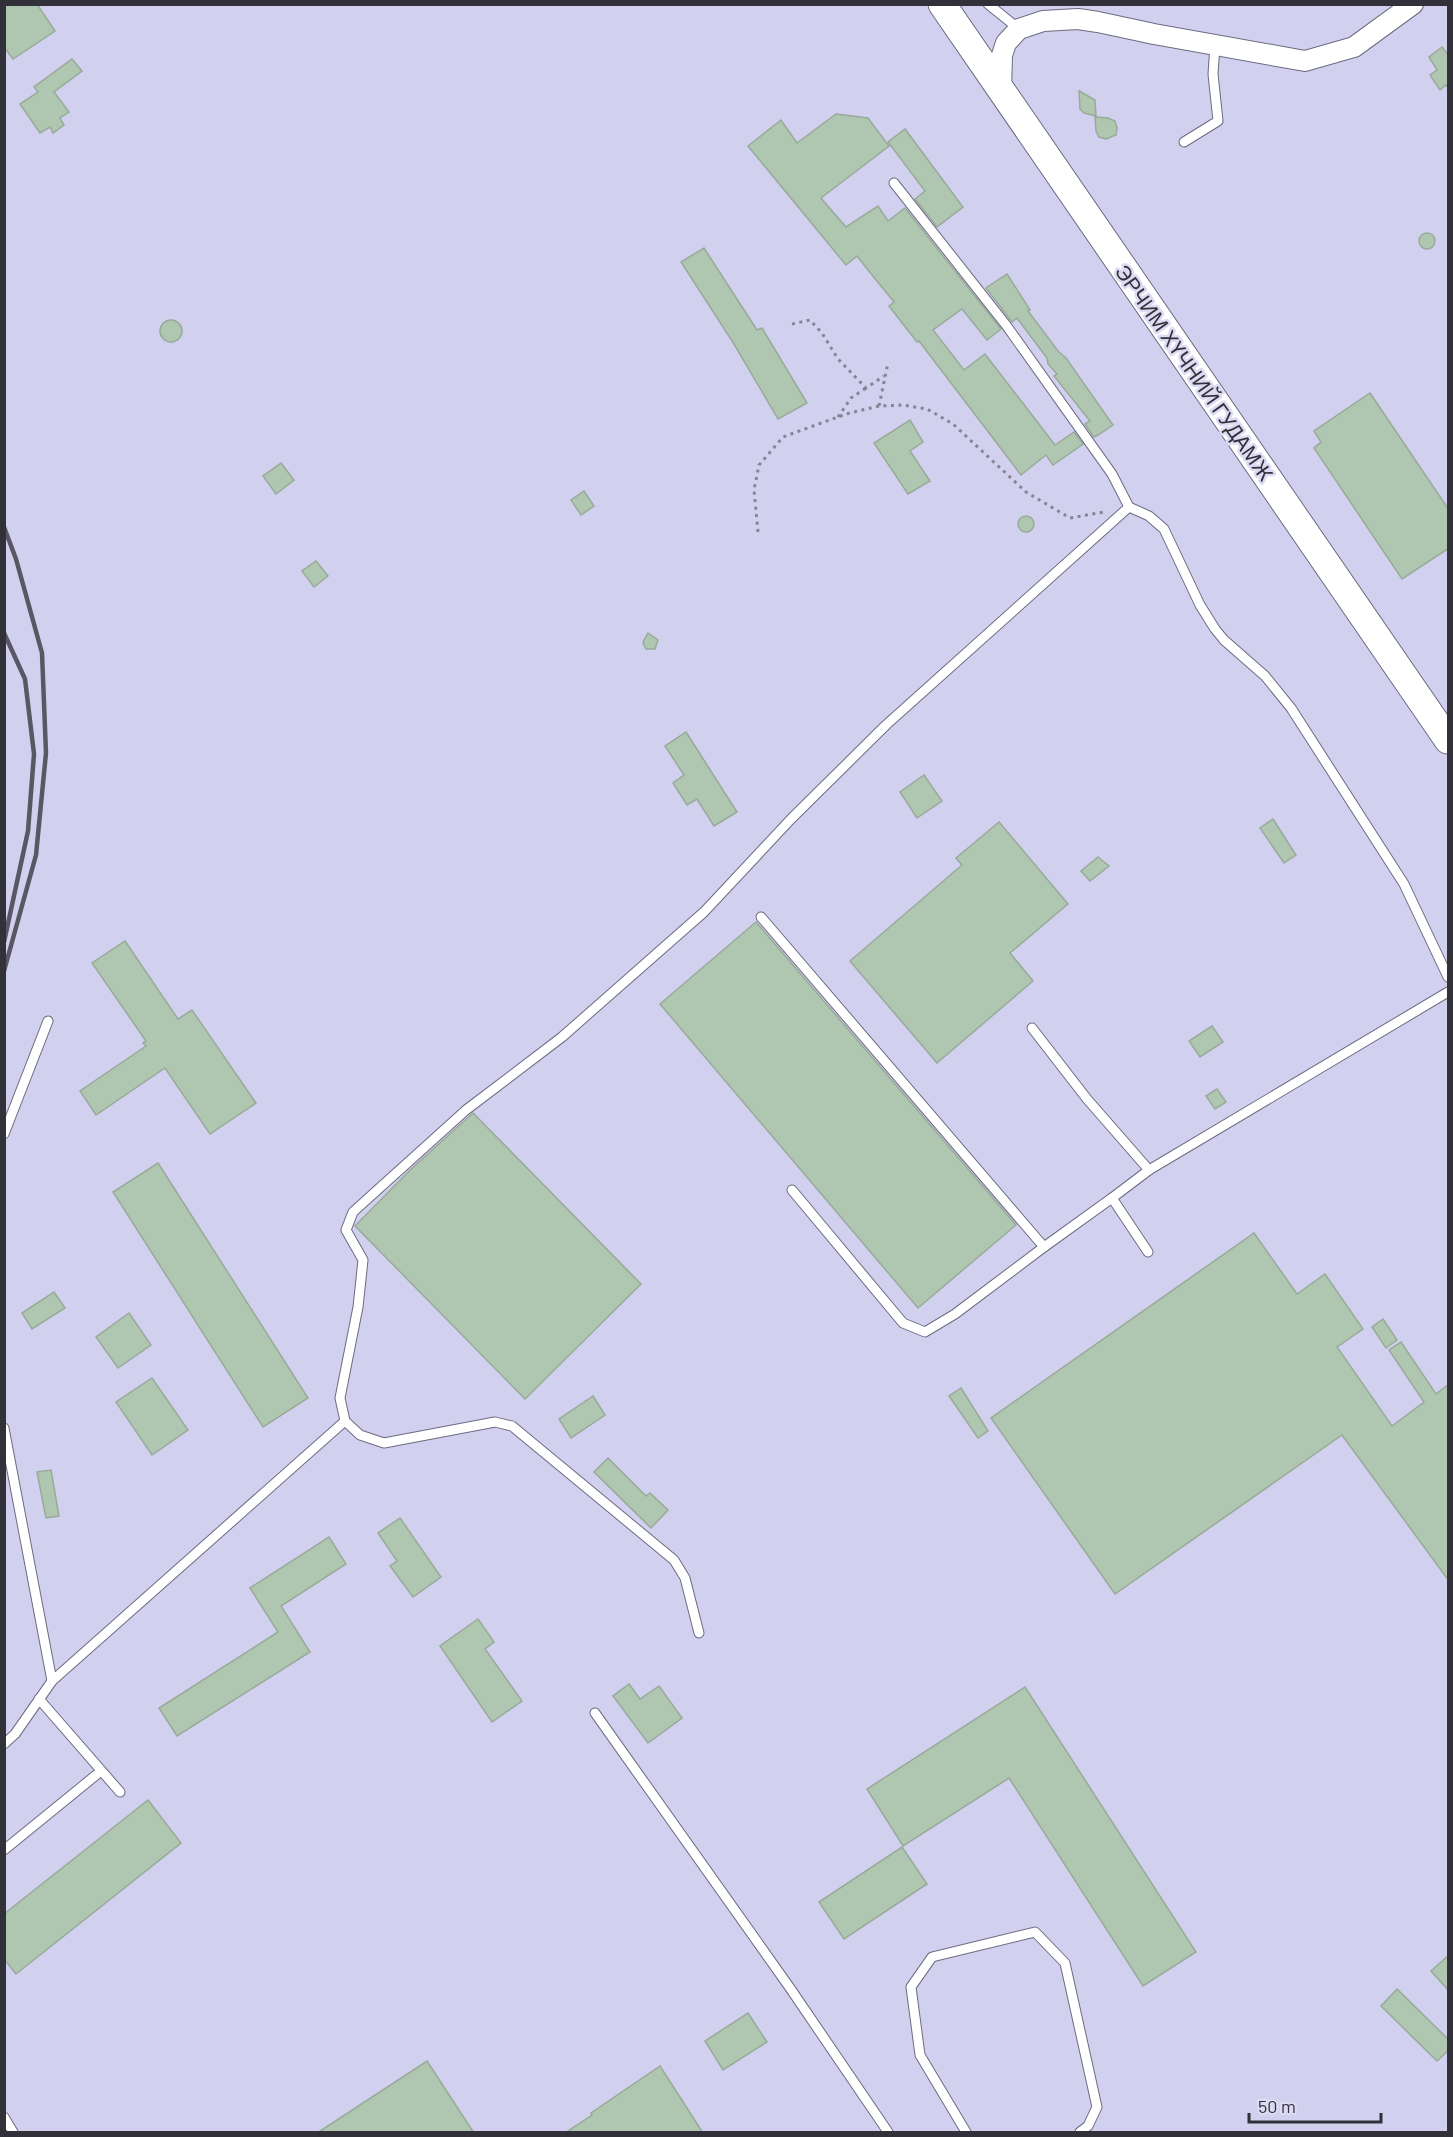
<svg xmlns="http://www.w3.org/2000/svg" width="1453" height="2137" font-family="Barlow,sans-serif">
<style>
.built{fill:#d2d0ef}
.building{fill:#afc7b0;stroke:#98aa99;stroke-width:1.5}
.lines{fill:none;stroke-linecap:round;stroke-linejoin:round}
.service-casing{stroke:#6d6b80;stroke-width:11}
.minor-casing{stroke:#6d6b80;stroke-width:22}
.secondary-casing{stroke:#6d6b80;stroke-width:29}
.path{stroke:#858494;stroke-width:3;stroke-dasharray:3 4.5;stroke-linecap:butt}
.service{stroke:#fff;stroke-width:9}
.minor{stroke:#fff;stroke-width:20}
.secondary{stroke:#fff;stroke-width:27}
.rail{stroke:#595764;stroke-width:4.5}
.labels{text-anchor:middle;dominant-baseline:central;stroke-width:5;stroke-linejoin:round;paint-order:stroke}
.street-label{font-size:21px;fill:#32313a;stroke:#dddbf3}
</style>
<rect width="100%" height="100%" fill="#dddbf3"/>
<!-- built -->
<rect class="built" x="5" y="5" width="1443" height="2127"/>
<!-- building -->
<g class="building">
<path d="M4 4H37L55 31 13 59 4 47Z"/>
<path d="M1442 47 1449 56V89L1446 85 1440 90 1430 75 1437 70 1429 57Z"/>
<path d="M72 59 82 71 54 92 69 112 60 118 64 125 53 133 50 127 40 133 20 104 38 92 34 87Z"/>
<path d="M1079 91 1095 100 1096 116 1084 113 1080 109Z"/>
<path d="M836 114 868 118 889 146 821 198 846 227 878 206 888 221 905 208 1001 329 987 340 962 309 933 330 964 370 985 354 1055 445 1074 432 1083 444 1053 465 1046 455 1021 475 919 341 917 342 889 306 894 302 872 275 857 256 846 265 748 146 781 120 797 143Z"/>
<path d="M1095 117 1108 118 1115 121 1117 128 1116 135 1106 139 1099 137 1096 131Z"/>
<path d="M905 129 963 207 937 227 915 199 925 191 888 142Z"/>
<circle cx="1427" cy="241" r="8"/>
<path d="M704 248 757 330 762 328 807 403 778 419 734 344 681 262Z"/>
<path d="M1007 274 1030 310 1028 311 1058 351 1066 358 1113 425 1098 435 1094 437 1085 424 1090 421 1054 376 1057 374 1048 364 1047 358 1017 318 1012 322 986 288Z"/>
<circle cx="171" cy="331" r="11"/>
<path d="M1370 393 1449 510V548L1402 579 1314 448 1321 442 1314 431Z"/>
<path d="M910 420 923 442 910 451 930 481 908 494 874 443Z"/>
<path d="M281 463 294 480 276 494 263 476Z"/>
<path d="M584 491 594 506 581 515 571 500Z"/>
<circle cx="1026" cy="524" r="8"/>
<path d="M316 561 328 576 314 587 302 571Z"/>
<path d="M648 633 658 640 655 649H646L644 645 643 642Z"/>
<path d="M686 732 737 812 714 826 697 799 687 805 673 783 684 775 665 746Z"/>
<path d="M924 775 942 801 917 818 900 792Z"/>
<path d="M1273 819 1296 855 1284 863 1260 828Z"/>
<path d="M999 822 1068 904 1010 953 1033 981 937 1063 850 961 962 865 956 858Z"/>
<path d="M1098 857 1109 866 1090 881 1081 871Z"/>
<path d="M756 922 1016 1225 918 1308 660 1004Z"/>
<path d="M125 941 178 1019 192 1010 256 1103 210 1134 165 1068 96 1115 80 1091 146 1046 143 1043 146 1041 92 963Z"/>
<path d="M1212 1026 1223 1042 1200 1057 1189 1041Z"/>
<path d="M1217 1089 1226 1102 1215 1109 1206 1096Z"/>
<path d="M473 1113 641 1284 525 1399 355 1226 409 1171Z"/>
<path d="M158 1163 308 1398 263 1427 113 1192Z"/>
<path d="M1254 1233 1297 1294 1325 1274 1363 1329 1337 1347 1392 1426 1424 1402 1389 1350 1401 1342 1436 1394 1449 1384V1581L1342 1435 1115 1594 991 1418Z"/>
<path d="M54 1292 65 1308 32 1329 22 1313Z"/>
<path d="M129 1313 151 1345 118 1368 96 1337Z"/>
<path d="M1383 1319 1397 1340 1386 1348 1372 1327Z"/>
<path d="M152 1378 188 1430 152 1455 116 1402Z"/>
<path d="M961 1388 988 1431 978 1438 949 1396Z"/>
<path d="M593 1396 605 1415 571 1438 559 1419Z"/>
<path d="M608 1458 646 1496 650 1493 668 1510 651 1528 594 1472Z"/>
<path d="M51 1470 59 1516 46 1518 37 1472Z"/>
<path d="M400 1518 441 1577 413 1597 390 1566 397 1561 378 1533Z"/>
<path d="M329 1537 346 1564 281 1606 310 1652 177 1736 159 1708 278 1632 250 1588Z"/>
<path d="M478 1619 494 1642 485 1649 522 1701 492 1722 440 1646Z"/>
<path d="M629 1684 640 1699 659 1686 682 1718 648 1743 613 1696Z"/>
<path d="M1025 1687 1196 1952 1143 1986 1009 1778 903 1846 867 1789Z"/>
<path d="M148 1800 181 1843 16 1974 4 1959V1914Z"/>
<path d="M902 1847 927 1884 844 1939 819 1902Z"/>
<path d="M1449 1955V1991L1431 1971Z"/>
<path d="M1397 1989 1449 2040V2050L1437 2061 1381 2006Z"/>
<path d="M748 2013 767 2042 723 2070 705 2041Z"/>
<path d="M427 2061 474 2133H317Z"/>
<path d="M660 2066 703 2133H565L592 2115 591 2113Z"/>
</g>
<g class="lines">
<defs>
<g id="service">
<path d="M988 4 1019 29"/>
<path d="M1184 142 1218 121 1213 74 1215 45"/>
<path d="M894 183 1006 325 1112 474 1129 507 1149 516 1164 529 1200 605 1215 629 1224 640 1265 676 1291 708 1404 884 1448 977"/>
<path d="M761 917 1044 1247"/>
<path d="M1032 1028 1087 1099 1149 1170"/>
<path d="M4 1134 48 1021"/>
<path d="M792 1190 903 1323 925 1332 955 1314 1044 1247 1112 1198"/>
<path d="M1148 1252 1112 1198 1149 1170 1448 992"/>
<path d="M4 1428 52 1681"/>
<path d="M699 1633 685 1578 674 1560 512 1426 495 1422 384 1443 360 1435 345 1421 340 1398 358 1307 363 1260 346 1230 353 1212 466 1110 562 1037 704 912 791 819 886 725 1129 507"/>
<path d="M39 1699 120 1792"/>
<path d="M595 1713 790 1988 888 2132"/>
<path d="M4 1744 15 1734 52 1681 345 1421"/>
<path d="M4 1850 101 1771"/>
<path d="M4 2117 13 2132"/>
<path d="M966 2132 920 2055 911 1987 932 1957 1035 1932 1065 1963 1097 2107 1088 2126 1080 2132"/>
</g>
<path id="minor" d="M1001 91 1002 55 1006 43 1019 29 1043 21 1078 19 1098 22 1154 34 1305 61 1354 47 1413 4"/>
<path id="secondary" d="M942 4 1448 740"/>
</defs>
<!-- service casing -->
<use href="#service" class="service-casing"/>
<!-- minor casing -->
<use href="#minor" class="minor-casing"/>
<!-- secondary casing -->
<use href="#secondary" class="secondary-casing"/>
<!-- path -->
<g class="path">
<path d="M792 324 810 320 822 333 838 359 866 388 884 376"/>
<path d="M879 406 888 363"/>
<path d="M838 417 851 398 866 388"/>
<path d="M758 532 754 490 759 465 783 437 846 414 879 406 903 405 927 409 953 424 1026 492 1070 518 1104 512"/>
</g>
<!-- service -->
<use href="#service" class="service"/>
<!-- minor -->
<use href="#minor" class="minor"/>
<!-- secondary -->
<use href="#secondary" class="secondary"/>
<!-- rail -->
<g class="rail">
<path d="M4 527 16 559 42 653 46 753 36 855 4 971"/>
<path d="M4 633 25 679 34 754 28 831 4 942"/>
</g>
</g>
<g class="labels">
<!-- street labels -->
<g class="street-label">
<text transform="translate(1195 372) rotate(55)">ЭРЧИМ ХҮЧНИЙ ГУДАМЖ</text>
</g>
</g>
<!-- border -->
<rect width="1453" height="2137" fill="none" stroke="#32313a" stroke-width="12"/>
<!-- scale -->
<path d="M1249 2113v9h132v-9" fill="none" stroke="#32313a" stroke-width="3"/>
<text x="1258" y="2113" font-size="18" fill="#32313a" stroke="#dddbf3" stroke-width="4.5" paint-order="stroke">50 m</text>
</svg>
